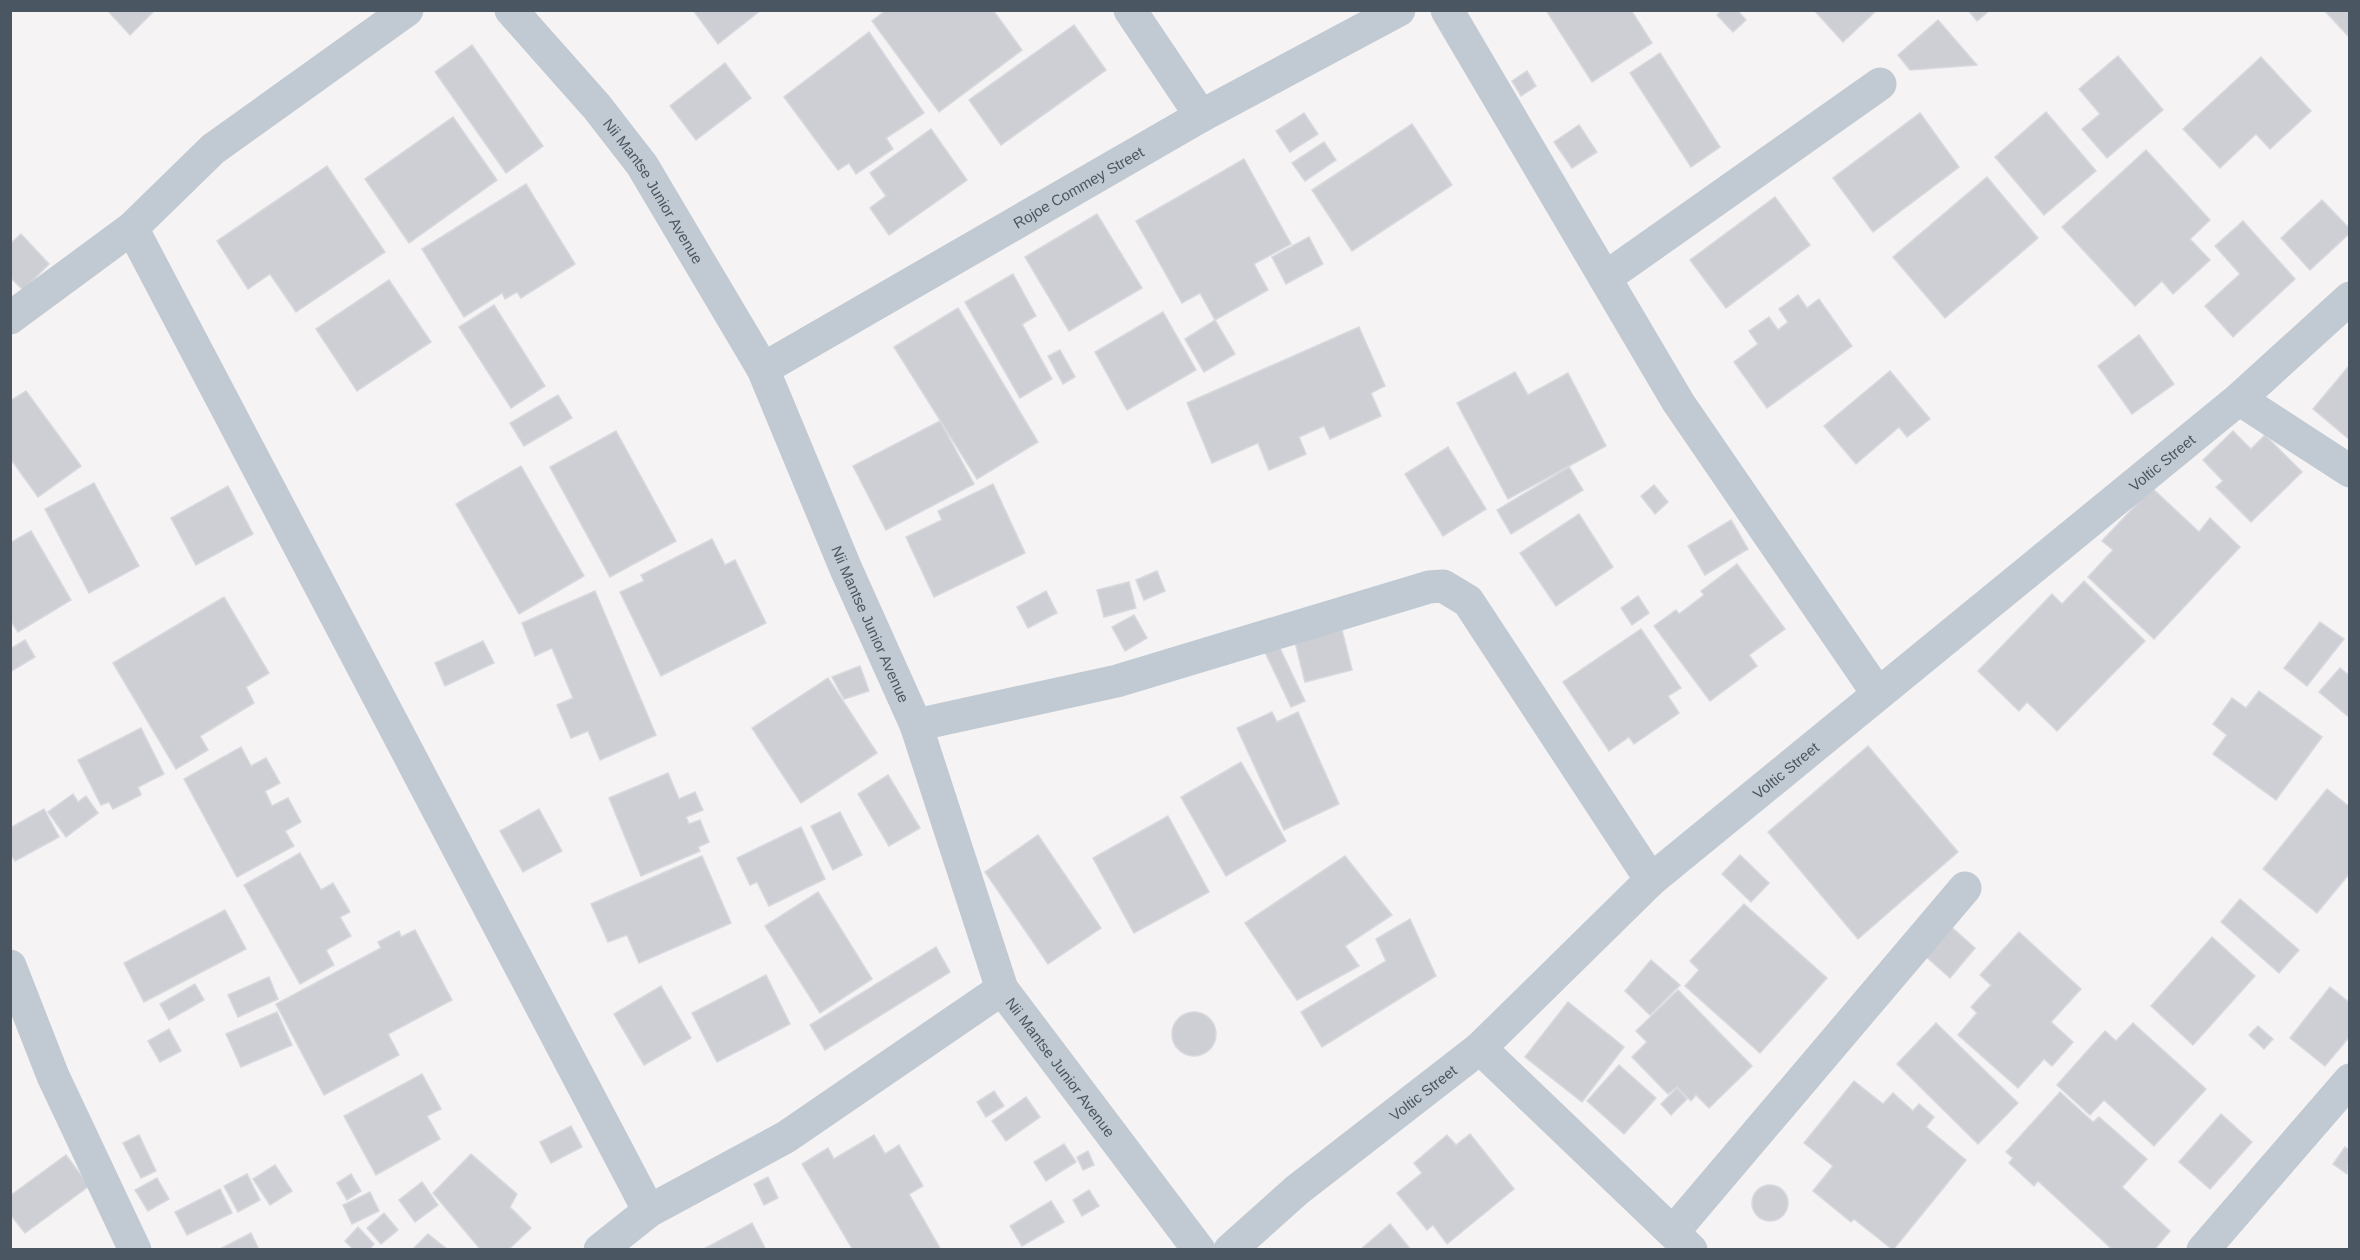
<svg xmlns="http://www.w3.org/2000/svg" width="2360" height="1260" font-family="Helvetica,sans-serif">
<style>
.building{fill:#cdcfd5;stroke:#d7d9de;stroke-width:1.5}
.lines{fill:none;stroke-linecap:round;stroke-linejoin:round}
.minor{stroke:#c1cad2;stroke-width:33}
.labels{text-anchor:middle;dominant-baseline:central;stroke-width:4.5;stroke-linejoin:round;paint-order:stroke}
.street-label{font-size:15px;fill:#4a5661;stroke:#fff}
</style>
<rect width="100%" height="100%" fill="#f5f3f3"/>
<!-- building -->
<g class="building">
<path d="M107 10H155L130 35Z"/>
<path d="M693 10H761L718 44Z"/>
<path d="M886 10H993L1022 50 939 112 872 21Z"/>
<path d="M1546 10H1631L1652 43 1592 82Z"/>
<path d="M1722 10H1737L1746 20 1733 32 1717 15Z"/>
<path d="M1814 10H1877L1843 42Z"/>
<path d="M1968 10H1990L1977 21Z"/>
<path d="M2324 10H2350V38Z"/>
<path d="M1938 20 1977 65 1910 70 1898 55Z"/>
<path d="M1074 25 1106 70 1001 145 969 100Z"/>
<path d="M869 32 924 113 886 138 893 149 856 174 849 163 838 170 784 97Z"/>
<path d="M472 45 543 146 506 173 435 72Z"/>
<path d="M1660 53 1720 147 1691 167 1630 73Z"/>
<path d="M2118 56 2163 110 2107 158 2082 129 2100 114 2079 89Z"/>
<path d="M2261 57 2311 111 2270 149 2256 134 2220 168 2183 129Z"/>
<path d="M725 63 751 98 696 140 670 106Z"/>
<path d="M1527 71 1536 86 1521 96 1512 81Z"/>
<path d="M2046 112 2096 171 2044 215 1995 157Z"/>
<path d="M1304 113 1318 134 1290 152 1276 131Z"/>
<path d="M1920 113 1959 167 1873 232 1833 178Z"/>
<path d="M453 117 497 180 409 243 365 179Z"/>
<path d="M1412 124 1452 185 1352 251 1312 190Z"/>
<path d="M1579 125 1597 152 1572 168 1554 142Z"/>
<path d="M931 129 967 180 889 235 870 208 886 196 870 173Z"/>
<path d="M1324 142 1336 160 1305 181 1292 163Z"/>
<path d="M2146 150 2210 220 2190 239 2210 260 2173 294 2162 281 2135 306 2062 227Z"/>
<path d="M1244 159 1291 244 1254 264 1268 290 1215 320 1200 293 1182 303 1136 221Z"/>
<path d="M327 166 385 252 296 312 270 274 248 289 217 241Z"/>
<path d="M1987 177 2038 238 1945 318 1893 257Z"/>
<path d="M526 184 575 264 521 298 517 292 505 299 502 293 464 317 422 249Z"/>
<path d="M1775 197 1810 245 1726 308 1690 260Z"/>
<path d="M2322 200 2350 229V233L2310 270 2281 238Z"/>
<path d="M1097 214 1142 288 1069 331 1025 257Z"/>
<path d="M2243 221 2295 279 2233 337 2205 306 2240 274 2215 246Z"/>
<path d="M21 234 49 264 23 290 10 277V244Z"/>
<path d="M1309 237 1323 264 1286 284 1272 257Z"/>
<path d="M1013 274 1036 316 1022 324 1052 379 1020 398 965 302Z"/>
<path d="M389 280 431 342 357 391 316 329Z"/>
<path d="M1798 295 1807 308 1819 299 1852 346 1767 408 1734 362 1758 344 1749 331 1769 317 1778 330 1788 322 1779 309Z"/>
<path d="M494 305 545 386 511 408 459 327Z"/>
<path d="M958 308 1038 442 977 479 894 347Z"/>
<path d="M1163 312 1196 370 1127 410 1095 352Z"/>
<path d="M1215 320 1235 354 1204 372 1185 339Z"/>
<path d="M1359 327 1385 386 1371 393 1381 416 1330 439 1324 426 1299 437 1306 454 1269 470 1258 443 1212 463 1187 403Z"/>
<path d="M2139 335 2174 384 2132 414 2098 366Z"/>
<path d="M1060 350 1075 377 1063 384 1048 356Z"/>
<path d="M2348 367 2350 369V440L2313 409Z"/>
<path d="M1890 371 1930 419 1907 437 1899 427 1856 464 1824 426Z"/>
<path d="M1515 372 1528 395 1568 373 1606 446 1508 499 1457 403Z"/>
<path d="M26 391 81 466 38 497 10 458V401Z"/>
<path d="M558 395 572 418 524 446 510 423Z"/>
<path d="M940 421 974 484 886 530 853 466Z"/>
<path d="M616 431 676 541 610 577 550 467Z"/>
<path d="M2233 431 2251 449 2265 435 2302 472 2251 522 2216 487 2223 481 2203 460Z"/>
<path d="M1448 447 1486 509 1443 536 1405 474Z"/>
<path d="M521 466 584 576 519 614 456 504Z"/>
<path d="M1569 467 1583 490 1511 534 1497 510Z"/>
<path d="M94 483 139 566 89 593 45 509Z"/>
<path d="M993 484 1025 553 934 597 906 537 942 520 938 511Z"/>
<path d="M1654 485 1668 502 1655 514 1641 496Z"/>
<path d="M228 486 253 534 196 565 171 518Z"/>
<path d="M2152 488 2199 532 2210 518 2240 547 2154 639 2088 577 2113 550 2102 541Z"/>
<path d="M1579 514 1613 567 1556 606 1520 553Z"/>
<path d="M1731 520 1748 549 1705 575 1688 546Z"/>
<path d="M31 531 71 600 18 632 10 620V543Z"/>
<path d="M712 539 725 565 735 560 766 623 661 676 620 592 644 581 641 575Z"/>
<path d="M1737 564 1785 629 1749 655 1757 666 1710 701 1654 626 1676 610 1679 614 1704 595 1701 591Z"/>
<path d="M1157 571 1165 591 1144 600 1136 580Z"/>
<path d="M2084 581 2145 641 2057 731 2027 702 2019 711 1978 671 2052 594 2062 604Z"/>
<path d="M1129 582 1136 608 1104 617 1097 590Z"/>
<path d="M595 591 656 735 600 760 588 731 571 738 557 705 573 698 552 648 535 656 522 623Z"/>
<path d="M1046 591 1057 613 1028 628 1017 607Z"/>
<path d="M1638 596 1649 613 1632 625 1621 608Z"/>
<path d="M224 597 269 673 246 687 254 703 200 736 208 750 176 769 113 663Z"/>
<path d="M1134 615 1147 638 1125 651 1112 627Z"/>
<path d="M2320 622 2344 639 2307 686 2284 668Z"/>
<path d="M1641 629 1681 688 1668 696 1679 713 1634 744 1629 737 1609 751 1563 682Z"/>
<path d="M1342 630 1352 670 1305 682 1295 642Z"/>
<path d="M25 640 35 657 10 672V649Z"/>
<path d="M483 641 494 663 445 686 435 663Z"/>
<path d="M1277 642 1305 701 1291 707 1263 648Z"/>
<path d="M860 666 869 691 844 699 832 677Z"/>
<path d="M2340 668 2350 676V718L2319 692Z"/>
<path d="M828 678 877 753 801 803 752 728Z"/>
<path d="M2259 691 2322 737 2276 800 2213 754 2227 735 2213 724 2232 698 2246 708Z"/>
<path d="M1272 712 1277 722 1298 712 1339 804 1284 830 1237 728Z"/>
<path d="M141 728 164 774 138 787 141 795 113 809 109 802 101 805 78 760Z"/>
<path d="M1868 746 1958 852 1858 939 1768 832Z"/>
<path d="M241 747 251 766 266 758 280 783 265 791 272 806 288 798 301 822 285 831 294 846 237 877 184 779Z"/>
<path d="M1241 762 1286 841 1226 876 1181 797Z"/>
<path d="M668 773 679 799 695 792 703 810 686 817 689 824 700 820 709 842 698 847 700 851 641 876 609 798Z"/>
<path d="M888 775 920 828 889 846 858 794Z"/>
<path d="M2327 789 2350 807V873L2317 913 2263 869Z"/>
<path d="M73 794 78 802 86 796 98 813 66 837 48 812Z"/>
<path d="M44 809 59 837 15 861 10 853V828Z"/>
<path d="M539 809 562 851 523 872 500 831Z"/>
<path d="M840 812 862 855 833 870 811 826Z"/>
<path d="M1168 816 1209 892 1134 933 1093 858Z"/>
<path d="M801 827 825 879 769 906 757 882 750 885 737 858Z"/>
<path d="M1038 835 1101 928 1048 964 985 872Z"/>
<path d="M300 853 321 890 333 883 350 912 340 917 351 936 326 950 334 965 300 984 244 885Z"/>
<path d="M1740 855 1769 883 1751 902 1722 874Z"/>
<path d="M702 856 731 923 639 963 627 935 608 942 591 904Z"/>
<path d="M1345 856 1392 915 1345 946 1359 966 1297 1000 1245 923Z"/>
<path d="M818 892 872 979 820 1013 765 926Z"/>
<path d="M2240 899 2299 950 2279 973 2221 922Z"/>
<path d="M1744 904 1827 978 1760 1053 1685 986 1699 970 1690 961Z"/>
<path d="M225 910 246 949 144 1002 124 963Z"/>
<path d="M1410 919 1436 976 1322 1047 1301 1012 1386 961 1376 939Z"/>
<path d="M1948 924 1975 948 1950 978 1923 954Z"/>
<path d="M415 930 452 1000 388 1034 399 1055 324 1095 276 1004 381 948 378 942 399 931 401 937Z"/>
<path d="M2019 932 2081 989 2051 1022 2073 1042 2052 1066 2044 1059 2018 1088 1958 1035 1977 1013 1971 1007 1991 985 1980 975Z"/>
<path d="M2212 937 2255 976 2193 1045 2151 1006Z"/>
<path d="M936 947 950 972 825 1050 810 1025Z"/>
<path d="M1651 960 1680 985 1650 1015 1625 991Z"/>
<path d="M766 975 790 1024 717 1062 692 1013Z"/>
<path d="M269 977 278 999 238 1017 228 995Z"/>
<path d="M195 984 204 1000 169 1020 160 1004Z"/>
<path d="M661 986 691 1038 644 1065 614 1014Z"/>
<path d="M2330 987 2350 1003V1036L2325 1066 2290 1038Z"/>
<path d="M1678 990 1752 1066 1709 1108 1696 1095 1691 1101 1677 1087 1668 1094 1632 1057 1647 1042 1636 1031Z"/>
<path d="M1568 1002 1624 1047 1582 1102 1525 1057Z"/>
<path d="M277 1012 292 1045 241 1067 226 1034Z"/>
<circle cx="1194" cy="1034" r="22"/>
<path d="M1936 1023 2018 1103 1978 1144 1897 1064Z"/>
<path d="M2133 1023 2206 1089 2154 1146 2104 1100 2090 1115 2057 1085 2105 1031 2116 1041Z"/>
<path d="M2258 1026 2273 1039 2264 1049 2249 1035Z"/>
<path d="M169 1029 181 1051 160 1062 148 1041Z"/>
<path d="M1619 1065 1656 1098 1624 1134 1587 1101Z"/>
<path d="M422 1074 441 1109 427 1116 440 1139 376 1175 344 1116Z"/>
<path d="M1854 1081 1883 1104 1893 1093 1913 1111 1919 1104 1934 1117 1926 1127 1966 1160 1893 1250 1854 1219 1851 1222 1813 1191 1833 1166 1804 1143Z"/>
<path d="M1677 1088 1687 1099 1671 1115 1661 1104Z"/>
<path d="M994 1091 1004 1106 986 1117 977 1102Z"/>
<path d="M2060 1092 2093 1122 2099 1117 2147 1159 2122 1187 2170 1231 2154 1250H2113L2038 1181 2034 1186 2009 1163 2013 1158 2006 1152Z"/>
<path d="M1026 1097 1040 1117 1006 1141 992 1121Z"/>
<path d="M2221 1114 2252 1142 2210 1189 2179 1162Z"/>
<path d="M571 1126 582 1147 551 1163 540 1142Z"/>
<path d="M1470 1134 1514 1189 1447 1244 1433 1225 1427 1230 1397 1193 1422 1173 1414 1163 1447 1135 1456 1145Z"/>
<path d="M139 1135 156 1171 141 1178 123 1143Z"/>
<path d="M874 1135 885 1154 899 1145 923 1186 909 1194 941 1250H853L802 1164 828 1148 834 1159Z"/>
<path d="M1064 1144 1076 1162 1046 1181 1034 1162Z"/>
<path d="M2345 1147 2350 1151 2347 1174 2333 1164Z"/>
<path d="M1088 1151 1094 1165 1083 1170 1077 1157Z"/>
<path d="M471 1154 517 1194 510 1207 531 1228 508 1250H481L433 1193Z"/>
<path d="M66 1155 89 1186 25 1233 10 1214V1196Z"/>
<path d="M275 1165 292 1191 270 1205 253 1179Z"/>
<path d="M247 1174 260 1200 238 1212 224 1186Z"/>
<path d="M351 1174 361 1191 347 1200 337 1183Z"/>
<path d="M768 1177 778 1198 764 1205 754 1184Z"/>
<path d="M157 1178 169 1199 148 1211 135 1190Z"/>
<path d="M422 1182 438 1205 415 1222 399 1200Z"/>
<circle cx="1770" cy="1203" r="18"/>
<path d="M220 1189 232 1213 187 1235 175 1212Z"/>
<path d="M1089 1190 1099 1206 1082 1216 1073 1200Z"/>
<path d="M370 1192 379 1211 352 1224 343 1205Z"/>
<path d="M1051 1201 1064 1222 1022 1246 1010 1226Z"/>
<path d="M384 1213 398 1230 381 1244 367 1228Z"/>
<path d="M752 1223 766 1250H702Z"/>
<path d="M1390 1224 1411 1250H1360Z"/>
<path d="M358 1227 374 1244 369 1250H354L345 1241Z"/>
<path d="M251 1233 259 1250H218Z"/>
<path d="M428 1234 448 1250H412Z"/>
</g>
<g class="lines">
<!-- minor -->
<g class="minor">
<path d="M407 10 213 149 132 228 649 1211"/>
<path id="s1" d="M511 10 597 107 642 165 763 369 846 569 916 725 1002 989 1199 1250"/>
<path d="M1130 10 1201 116"/>
<path d="M1447 10 1678 402 1878 694"/>
<path d="M1605 278 1880 84"/>
<path d="M10 318 132 228"/>
<path id="s2" d="M763 369 1201 116 1399 10"/>
<path d="M2239 399 2350 471"/>
<path d="M916 725 1117 681 1429 587 1443 586 1468 601 1651 880"/>
<path d="M10 966 53 1076 135 1250"/>
<path d="M1480 1048 1691 1250"/>
<path d="M1674 1231 1965 888"/>
<path d="M600 1250 649 1211 786 1137 1002 989"/>
<path id="s3" d="M1230 1250 1297 1190 1480 1048 1651 880 2239 399 2350 298"/>
<path d="M2203 1250 2350 1080"/>
</g>
</g>
<g class="labels">
<!-- street labels -->
<g class="street-label">
<text stroke="none"><textPath href="#s2" startOffset="364">Rojoe Commey Street</textPath></text>
<text stroke="none"><textPath href="#s1" startOffset="231">Nii Mantse Junior Avenue</textPath></text>
<text stroke="none"><textPath href="#s3" startOffset="1221">Voltic Street</textPath></text>
<text stroke="none"><textPath href="#s1" startOffset="717">Nii Mantse Junior Avenue</textPath></text>
<text stroke="none"><textPath href="#s3" startOffset="735">Voltic Street</textPath></text>
<text stroke="none"><textPath href="#s1" startOffset="1203">Nii Mantse Junior Avenue</textPath></text>
<text stroke="none"><textPath href="#s3" startOffset="249">Voltic Street</textPath></text>
</g>
</g>
<!-- border -->
<rect width="2360" height="1260" fill="none" stroke="#4a5661" stroke-width="24"/>
</svg>
